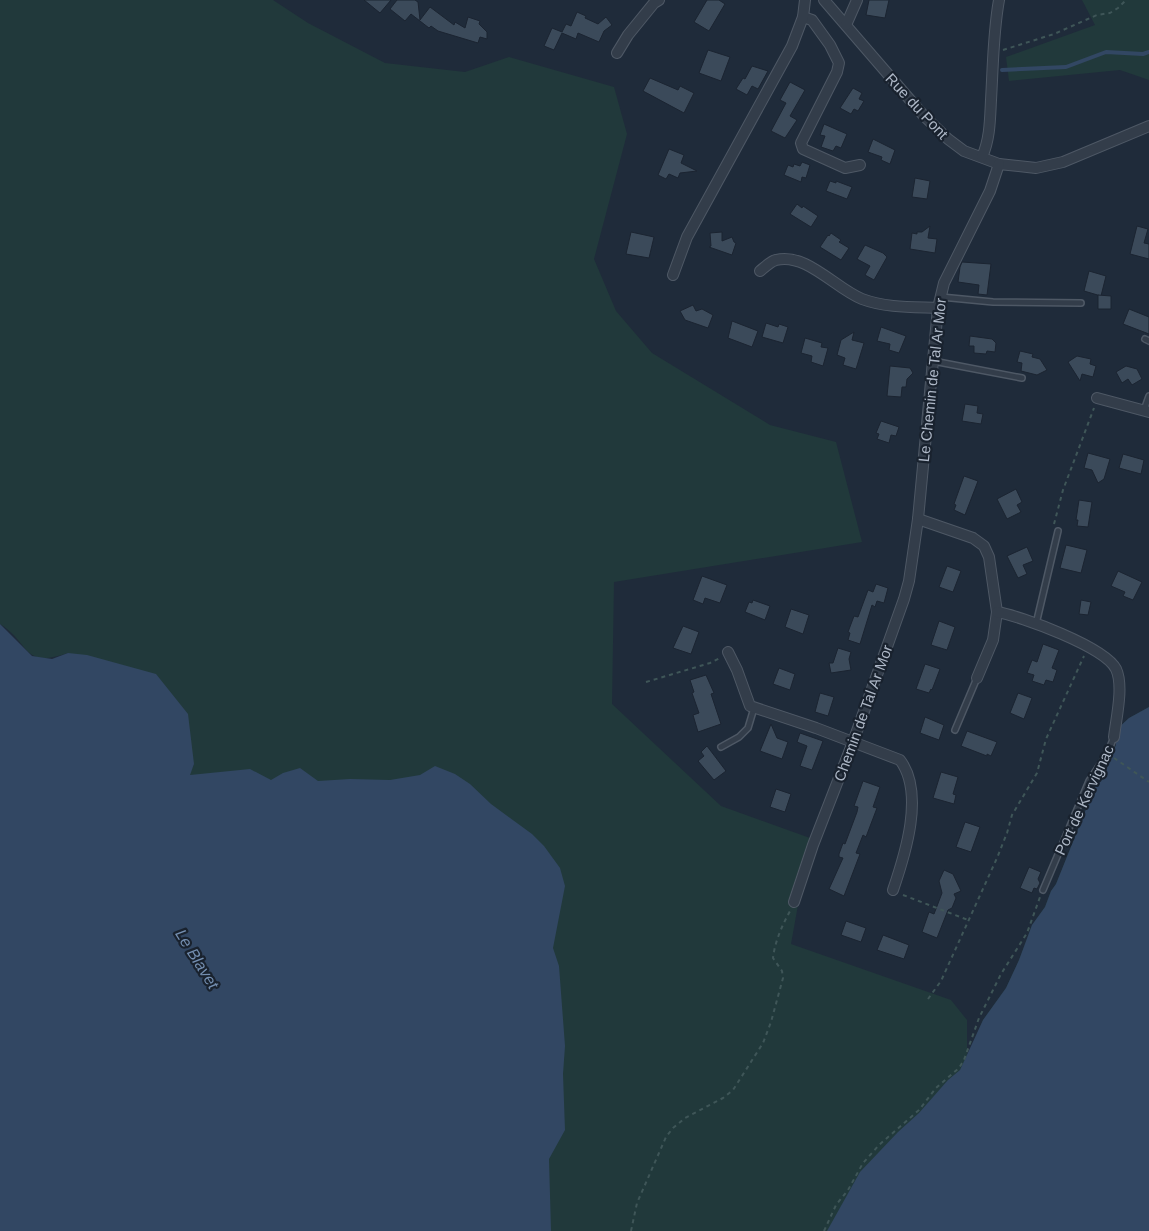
<svg xmlns="http://www.w3.org/2000/svg" width="1149" height="1231" font-family="Helvetica,sans-serif">
<style>
.green{fill:#21393b}
.water{fill:#324763}
.lines{fill:none;stroke-linecap:round;stroke-linejoin:round}
.stream{stroke:#324763;stroke-width:4}
.building{fill:#3b4a5a;stroke:#1b2431}
.service-casing{stroke:#4e5865;stroke-width:8}
.minor-casing{stroke:#4e5865;stroke-width:12}
.path{stroke:#3f5658;stroke-width:2;stroke-dasharray:4 4;stroke-linecap:butt}
.service{stroke:#333d4a;stroke-width:5}
.minor{stroke:#333d4a;stroke-width:10}
.labels{text-anchor:middle;dominant-baseline:central;stroke-width:4.5;stroke-linejoin:round;paint-order:stroke}
.street-label{font-size:15px;fill:#aeb8c7;stroke:#19222e}
.water-label{font-size:16px;font-style:italic;fill:#748fb1;stroke:#19222e}
</style>
<rect width="100%" height="100%" fill="#1f2b3a"/>
<!-- green -->
<g class="green">
<path d="M0 0H273L308 23 385 63 465 72 509 57 614 87 627 134 594 259 616 311 652 353 770 425 836 442 862 542 614 582 612 704 721 806 810 838 791 944 951 1000 967 1020V1057L983 1020 1006 988 1019 960 1032 925 1045 907 1051 891 1056 884 1097 782 1107 765 1116 745V730L1129 718 1149 707 980 1231H475L189 775 194 764 68 653C21 669 31 643 0 624Z"/>
<path d="M1082 0H1149V80L1120 70 1009 81 1006 57 1095 25Z"/>
</g>
<!-- water -->
<g class="water">
<path d="M0 624 32 656 52 659 68 653 87 655 156 674 188 714 194 764 190 775 250 769 271 780 283 773 300 768 318 781 350 779 390 780 420 775 435 766 455 774 470 784 491 804 532 834 544 846 560 868 565 886 553 948 559 966 565 1046 563 1074 565 1130 549 1159 551 1231H0Z"/>
<path d="M1149 707V1231H827L860 1172 898 1132 919 1113 948 1080 960 1070 983 1020 1006 988 1019 960 1032 925 1045 907 1051 891 1056 884 1097 782 1107 765 1116 745V730L1129 718Z"/>
</g>
<g class="lines">
<!-- stream -->
<path class="stream" d="M1002 70 1066 67 1106 52 1143 54 1149 52"/>
</g>
<!-- building -->
<g class="building">
<path d="M364 0H391L380 13Z"/>
<path d="M397 0H415L418 2 420 20 430 7 454 25 455 22 465 28 468 17 480 21 479 24 487 32V39L480 37 478 43 438 31 431 26 429 28 411 14 405 21 390 9Z"/>
<path d="M707 0H719L725 4 709 31 694 22Z"/>
<path d="M869 0H889L885 18 866 15Z"/>
<path d="M577 12 586 16 585 18 598 24 606 17 612 25 604 31 599 42 578 33 576 39 562 33 554 50 544 46 552 28 562 32 566 24 571 26Z"/>
<path d="M708 50 730 57 721 81 699 73Z"/>
<path d="M752 66 768 71 758 89 752 86 747 95 736 89 743 78 745 79Z"/>
<path d="M650 78 678 90 680 86 694 93 684 113 643 91Z"/>
<path d="M790 82 805 90 790 116 797 120 785 138 771 131 786 103 780 100Z"/>
<path d="M853 88 862 93 859 99 864 101 858 111 854 109 851 114 840 108Z"/>
<path d="M824 124 847 134 841 148 836 146 833 151 821 147 825 136 820 135Z"/>
<path d="M873 139 895 150 890 164 881 160 882 157 868 152Z"/>
<path d="M669 149 684 155 681 163 697 171 680 173 678 178 669 174 666 179 658 175Z"/>
<path d="M802 162 810 165 806 178 802 177 801 182 784 175 788 165 793 167 794 164 800 166Z"/>
<path d="M915 178 930 181 927 199 912 197Z"/>
<path d="M830 181 836 183V181L852 187 847 199 826 191Z"/>
<path d="M797 204 802 208 803 206 818 216 811 227 790 214Z"/>
<path d="M930 226 928 238 937 239 935 253 910 249 912 233 917 234V232H922Z"/>
<path d="M1137 226 1148 229 1144 243 1149 244V259L1130 254Z"/>
<path d="M631 232 654 237 649 258 626 254Z"/>
<path d="M722 232V241L732 237 734 242 736 243 732 255 709 247 711 246 710 233Z"/>
<path d="M831 233 841 240 839 242 849 248 841 260 820 247 828 235 829 236Z"/>
<path d="M865 245 883 253 887 257 874 280 865 275 870 266 857 259Z"/>
<path d="M962 262 991 264 987 295 978 294 979 285 958 282 960 267Z"/>
<path d="M1089 271 1106 276 1101 296 1084 291Z"/>
<path d="M1098 295 1111 296V309H1098Z"/>
<path d="M693 305 696 311 702 309 713 315 708 328 685 320 680 311Z"/>
<path d="M1129 309 1149 317V334L1123 324Z"/>
<path d="M732 321 758 331 752 347 728 338Z"/>
<path d="M766 323 778 327 779 324 788 327 783 343 762 337Z"/>
<path d="M881 327 906 336 899 353 889 350 890 344 877 341Z"/>
<path d="M854 332 852 340 864 343 856 369 843 365 845 358 837 355 841 340Z"/>
<path d="M970 336 992 339 996 343 995 352 987 351 986 354 974 353V346H969Z"/>
<path d="M805 338 822 343 821 347 828 348 823 366 811 362 812 356 801 353Z"/>
<path d="M1020 351 1033 354 1032 357 1040 359 1047 370 1037 375 1021 371 1022 363 1017 362Z"/>
<path d="M1077 356 1091 359 1090 364 1096 366 1093 377 1082 374 1080 381 1068 362Z"/>
<path d="M890 366 910 368 913 373 907 379 906 387H902L901 397 887 396Z"/>
<path d="M1126 366 1137 369 1142 379 1132 385 1128 379 1122 383 1116 372Z"/>
<path d="M965 404 978 406 977 413 983 414 981 424 962 421Z"/>
<path d="M881 421 899 427 896 436 891 435 889 443 877 439 879 434 876 433Z"/>
<path d="M1088 453 1110 459 1104 479 1098 483 1092 470 1084 468Z"/>
<path d="M1123 454 1144 460 1141 474 1119 468Z"/>
<path d="M964 476 978 481 965 515 954 510 956 505 954 504Z"/>
<path d="M1016 489 1022 502 1017 505 1021 512 1007 519 997 499Z"/>
<path d="M1079 500 1092 502 1088 527 1077 526 1078 520H1076Z"/>
<path d="M1066 545 1087 550 1081 573 1060 568Z"/>
<path d="M1027 547 1033 561 1023 565 1027 574 1018 578 1007 556Z"/>
<path d="M947 566 961 571 953 592 939 587Z"/>
<path d="M1118 571 1142 582 1133 600 1123 596 1125 592 1111 586Z"/>
<path d="M702 576 727 585 720 603 705 598 703 604 693 600Z"/>
<path d="M876 584 888 588 884 603 877 601 875 607 872 605 860 644 848 640 850 633 848 632 854 616 858 617 868 590 873 592Z"/>
<path d="M753 600 770 606 765 620 745 612 749 602 752 603Z"/>
<path d="M1081 600 1091 602 1088 615 1079 614Z"/>
<path d="M791 609 809 615 803 634 785 627Z"/>
<path d="M939 621 955 627 947 650 931 645Z"/>
<path d="M683 626 699 632 691 654 673 648Z"/>
<path d="M1043 644 1059 650 1052 668 1057 670 1053 682 1046 680 1044 685 1032 681 1034 675 1027 673 1032 660 1037 662Z"/>
<path d="M838 648 851 652 849 659 851 670 831 673 829 663H833Z"/>
<path d="M925 664 940 669 932 690 931 689 929 693 916 689Z"/>
<path d="M779 668 795 674 790 690 773 684Z"/>
<path d="M706 675 714 693 711 694 721 724 698 732 693 715 699 713 692 693 694 692 690 680Z"/>
<path d="M820 693 834 697 828 716 815 712Z"/>
<path d="M1018 693 1032 698 1024 719 1010 713Z"/>
<path d="M925 717 944 725 939 740 920 733Z"/>
<path d="M771 724 777 738 788 742 782 759 760 751Z"/>
<path d="M967 731 997 742 991 756 987 754V756L961 746Z"/>
<path d="M800 733 823 741 812 770 800 766 807 746 797 742Z"/>
<path d="M707 746 726 771 714 780 698 761 704 756 701 752Z"/>
<path d="M941 772 958 777 953 794 956 795 954 804 933 798Z"/>
<path d="M863 781 880 787 873 807 877 808 866 837 863 835 856 853 860 854 844 896 829 889 843 858 839 857V854L843 843 845 844 857 812 858 807 854 806Z"/>
<path d="M776 789 791 794 785 812 770 807Z"/>
<path d="M965 822 980 827 971 852 956 847Z"/>
<path d="M1029 867 1041 872 1038 879 1040 883 1037 889 1034 888 1032 893 1020 888Z"/>
<path d="M944 870 953 874 961 891 954 894 956 898 952 908 948 910 937 938 922 932 929 912 934 914 942 893 939 881Z"/>
<path d="M846 921 866 928 861 942 841 935Z"/>
<path d="M883 935 909 945 904 959 877 950Z"/>
</g>
<g class="lines">
<defs>
<g id="service">
<path d="M941 297 993 302 1081 303"/>
<path d="M1145 339 1149 341"/>
<path d="M933 361 1022 378"/>
<path d="M1144 410 1149 396"/>
<path d="M1036 624 1058 531"/>
<path d="M955 730 977 678"/>
<path d="M721 747 739 737 748 728 754 708"/>
<path d="M1043 890 1089 781 1107 754 1114 737"/>
</g>
<g id="minor">
<path d="M824 0 924 116 948 139 964 151 999 164 1036 168 1063 162 1149 126"/>
<path d="M803 17 812 20 830 45 839 63 837 72 801 143 803 149 845 168 860 165"/>
<path d="M846 25 857 0"/>
<path d="M617 53 628 35 654 3 659 0"/>
<path d="M982 157C990 139 990 120 991 100 993 67 993 33 999 0"/>
<path d="M760 271C765 267 771 261 776 260 806 252 836 289 862 299 886 308 913 307 938 308"/>
<path d="M673 275 687 237 792 46 803 17 805 0"/>
<path d="M1097 398 1149 412"/>
<path d="M918 519 973 538 984 546 989 557 997 612 993 640 977 678"/>
<path d="M997 612C1021 616 1105 647 1116 669 1124 686 1116 719 1114 737"/>
<path d="M728 652 737 670 750 706 816 728 900 760C925 793 905 855 893 890"/>
<path d="M794 902 813 845 853 742 904 599 909 581 918 519 938 308 944 283 990 191 999 164"/>
</g>
</defs>
<!-- service casing -->
<use href="#service" class="service-casing"/>
<!-- minor casing -->
<use href="#minor" class="minor-casing"/>
<!-- path -->
<g class="path">
<path d="M1003 50 1054 34 1097 15 1110 13 1118 8 1126 0"/>
<path d="M1054 524 1063 490 1094 408"/>
<path d="M646 682 710 663 720 658"/>
<path d="M1114 758 1149 782"/>
<path d="M903 895 968 920"/>
<path d="M928 999 941 981 997 858 1007 833 1012 815 1037 773 1046 739 1084 656"/>
<path d="M631 1231 637 1203 666 1137 673 1128 685 1118 723 1098 733 1090 763 1043 771 1022 783 978 782 971 773 958C775 941 782 926 790 911"/>
<path d="M824 1231 836 1205 848 1190 863 1163 879 1145 919 1110 936 1088 959 1068 964 1060 979 1018 1001 974 1027 933 1040 897"/>
</g>
<!-- service -->
<use href="#service" class="service"/>
<!-- minor -->
<use href="#minor" class="minor"/>
</g>
<g class="labels">
<!-- street labels -->
<g class="street-label">
<text transform="translate(917 106) rotate(47)">Rue du Pont</text>
<text transform="translate(932 380) rotate(-84)">Le Chemin de Tal Ar Mor</text>
<text transform="translate(863 713) rotate(-70)">Chemin de Tal Ar Mor</text>
<text transform="translate(1084 800) rotate(-65)">Port de Kervignac</text>
</g>
<!-- water labels -->
<g class="water-label">
<text transform="translate(197 959) rotate(58)">Le Blavet</text>
</g>
</g>
</svg>
